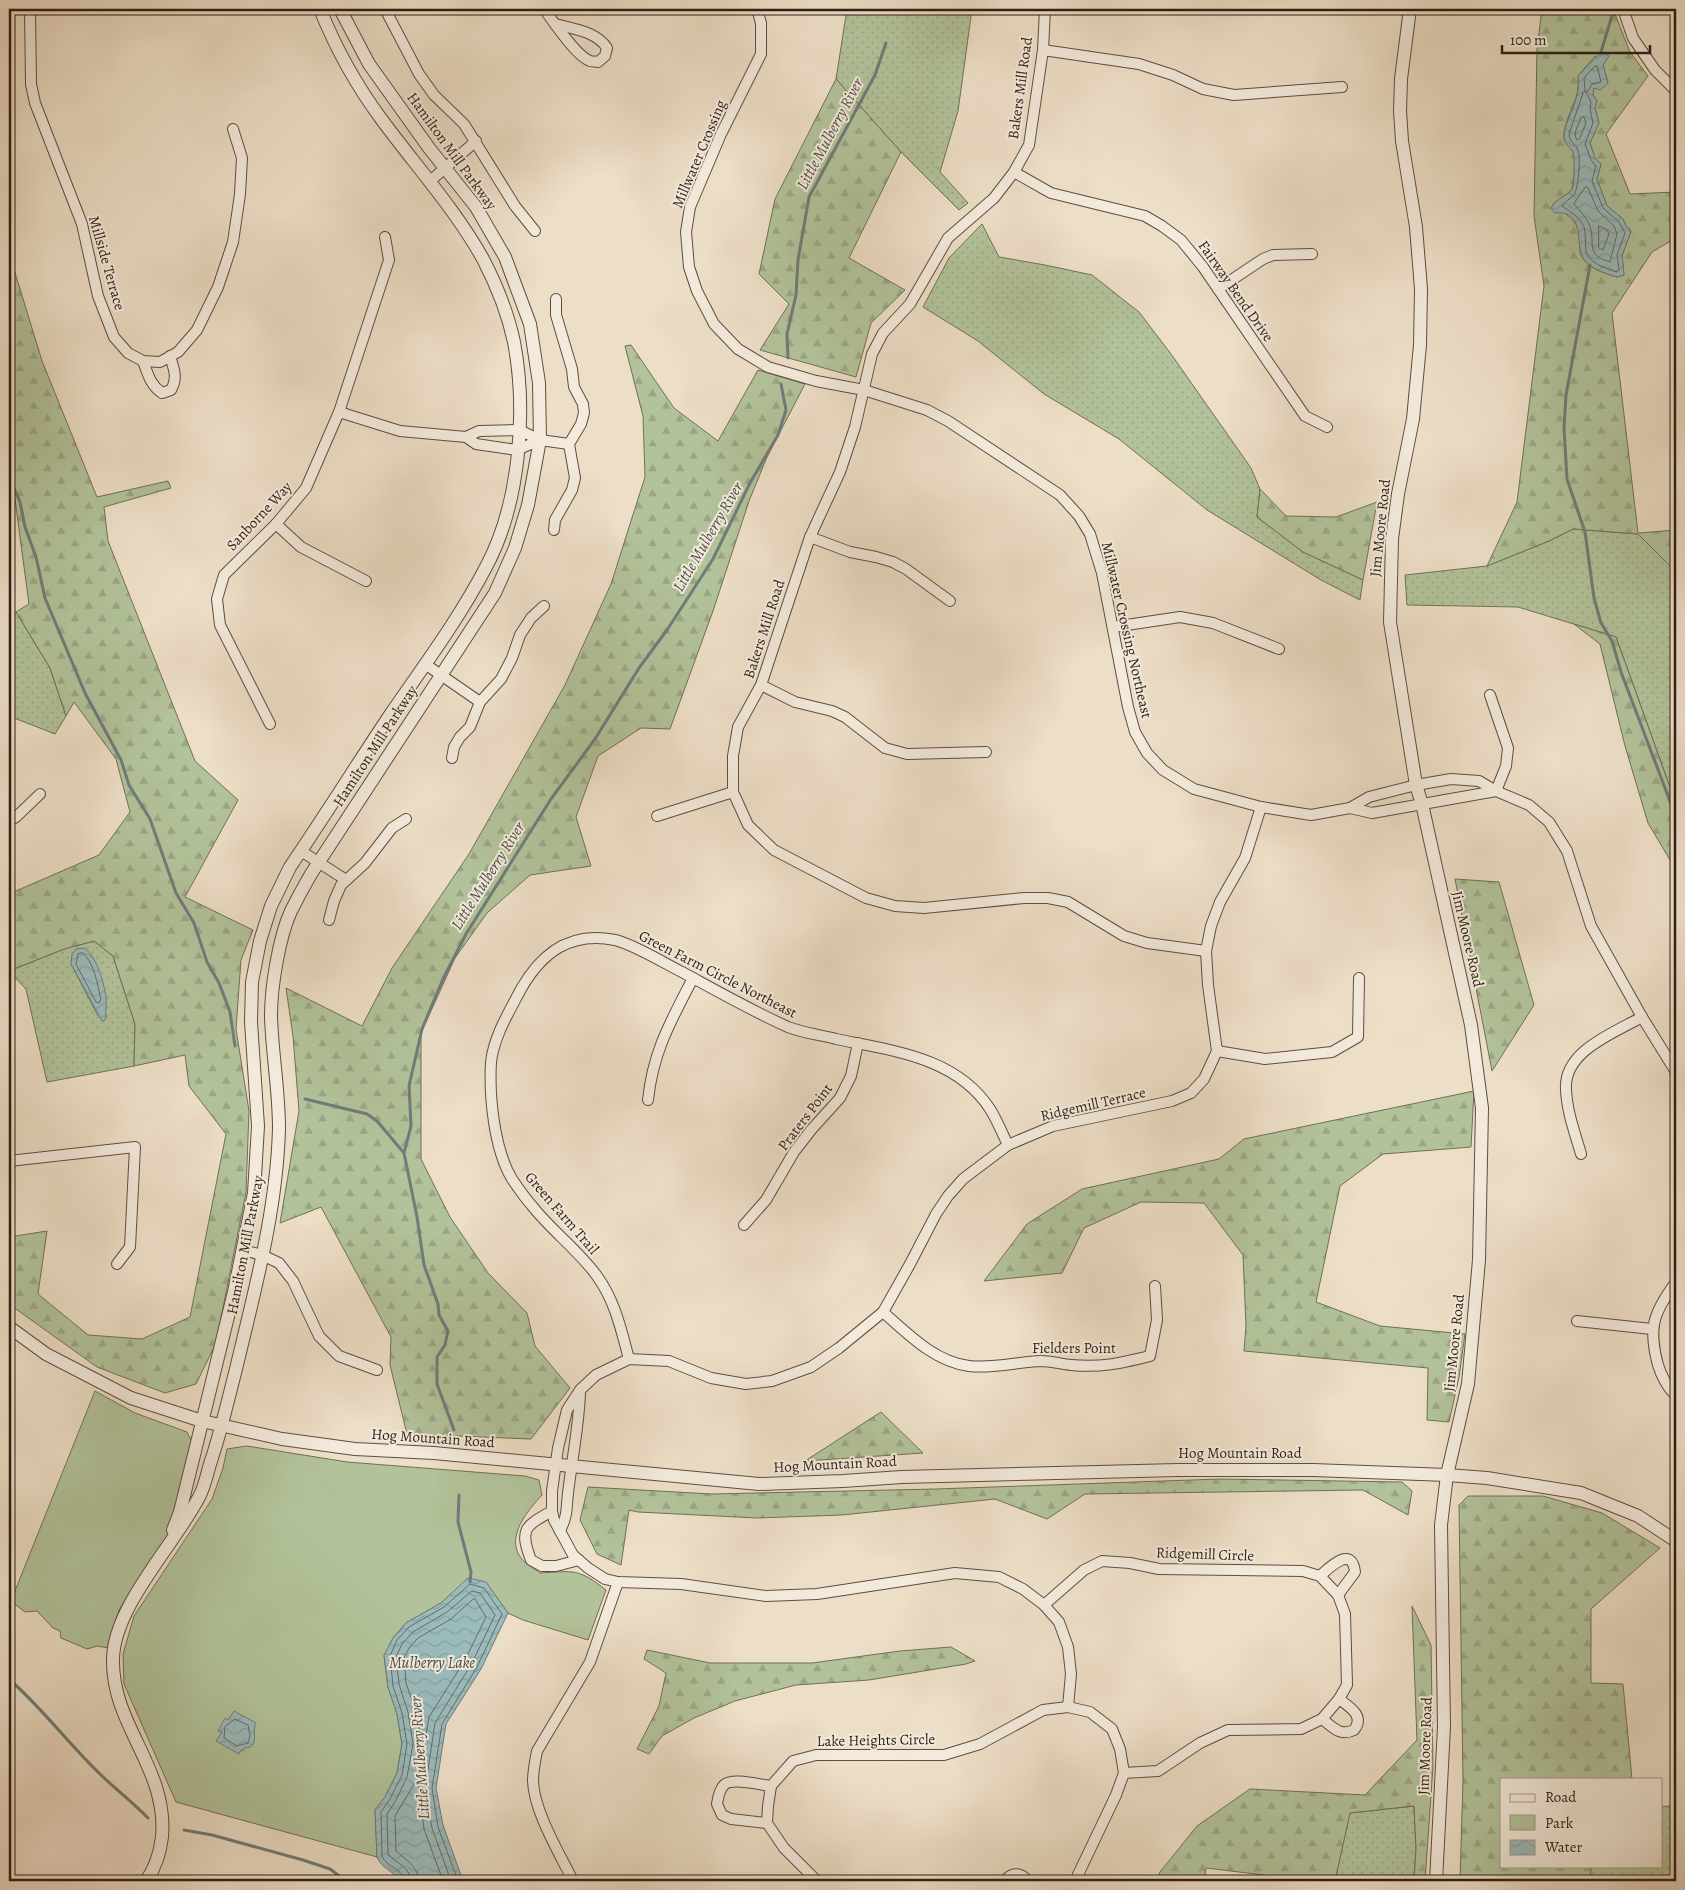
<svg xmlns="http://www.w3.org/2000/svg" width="1685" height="1890" font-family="Alegreya,serif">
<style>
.grass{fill:url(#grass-dots);stroke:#6f7058;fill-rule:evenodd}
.forest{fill:url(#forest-firs);stroke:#6f7058;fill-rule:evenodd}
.park{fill:#b2c29a;stroke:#6f7058}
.water{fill:url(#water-waves);stroke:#6f7c7a}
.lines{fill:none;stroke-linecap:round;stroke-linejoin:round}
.shore{stroke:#646c69;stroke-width:1}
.stream{stroke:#6f7c7a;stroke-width:3}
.minor-casing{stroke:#5c4e42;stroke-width:12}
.tertiary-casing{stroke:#5c4e42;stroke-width:14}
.minor{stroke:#f3eadb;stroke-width:10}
.tertiary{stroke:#f3eadb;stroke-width:12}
.labels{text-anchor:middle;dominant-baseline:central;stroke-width:4;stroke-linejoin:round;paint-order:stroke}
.street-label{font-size:15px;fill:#2c1e16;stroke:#f3eadb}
.water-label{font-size:16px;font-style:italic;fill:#4d4d48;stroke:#f3eadb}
</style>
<defs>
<pattern id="grass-dots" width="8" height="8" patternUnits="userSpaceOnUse" patternTransform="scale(1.25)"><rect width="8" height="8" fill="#b2c29a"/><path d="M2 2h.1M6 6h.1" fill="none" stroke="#99a684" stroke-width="1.8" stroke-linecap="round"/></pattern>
<pattern id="forest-firs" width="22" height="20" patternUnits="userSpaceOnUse" patternTransform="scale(1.25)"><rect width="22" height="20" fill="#b2c29a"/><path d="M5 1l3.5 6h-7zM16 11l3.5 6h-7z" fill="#99a684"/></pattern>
<pattern id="water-waves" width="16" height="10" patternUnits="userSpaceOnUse" patternTransform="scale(1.25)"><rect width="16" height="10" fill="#9bbbbc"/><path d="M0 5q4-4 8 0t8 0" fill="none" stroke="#86a0a1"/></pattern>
</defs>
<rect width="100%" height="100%" fill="#eddec7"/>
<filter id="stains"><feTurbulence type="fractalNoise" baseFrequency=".004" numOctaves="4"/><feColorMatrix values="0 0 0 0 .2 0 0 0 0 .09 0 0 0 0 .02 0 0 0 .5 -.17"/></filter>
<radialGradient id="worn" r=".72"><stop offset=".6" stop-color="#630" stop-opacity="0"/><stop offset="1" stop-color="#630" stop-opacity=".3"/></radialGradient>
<!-- grass -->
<g class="grass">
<path d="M847 9H972L958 111 940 172 968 203 959 210 901 152 836 79Z"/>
<path d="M982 224 999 257 1045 265 1092 275 1139 312 1171 354 1251 468 1260 489 1257 517 1303 552 1363 580 1360 600 1321 580 1207 510 1119 439 1044 394 978 341 923 307 949 258Z"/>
<path d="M1573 529 1638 534 1676 572V804L1616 637 1518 607 1407 605 1405 575 1487 566 1549 541Z"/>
<path d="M16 612 50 668 66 716 55 734 9 716V616Z"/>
<path d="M94 941 113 956 135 1024 134 1066 47 1082 26 989 9 971 64 949ZM71 964 106 1014V1017L98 1016Z"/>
<path d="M1676 1805V1881H1590L1591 1866H1661V1807Z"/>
<path d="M1414 1806 1416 1849 1414 1881H1335L1349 1813Z"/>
</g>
<!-- forest -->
<g class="forest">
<path d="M1542 9H1613L1630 52 1648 76 1606 134 1630 194 1676 192V238L1652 252 1612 313 1638 533 1676 530V572L1638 534 1573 529 1549 541 1487 566 1517 502 1544 286 1534 216 1537 49ZM1595 56 1603 65 1608 83 1594 88 1593 95 1597 101 1595 108 1599 123 1590 143 1595 158 1601 164 1597 179 1607 206 1623 219 1626 226 1631 231 1622 256 1624 275 1617 277C1606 274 1586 268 1581 255 1578 247 1582 236 1578 228 1573 217 1562 212 1553 204 1558 200 1567 195 1571 190 1574 186 1576 156 1573 152 1568 143 1563 145 1564 132 1567 112 1581 99 1578 76Z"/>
<path d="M836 79 901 152 849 258 905 290 871 323 856 377 760 350 789 304 759 274 775 199Z"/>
<path d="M9 253 42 361 97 497 168 481 171 488 104 507 108 541 195 761 238 800 185 897 253 930 241 960 236 1029 249 1111 246 1192 216 1343 196 1384 165 1393 97 1367 9 1304V1237L47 1231 38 1294 88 1335 142 1339 190 1317 226 1134 189 1086 185 1055 134 1066 135 1024 113 956 94 941 64 949 9 971V894L99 855 130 812 116 759 74 702 66 716 50 668 16 612 29 604 14 492 9 489Z"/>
<path d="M631 345 674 408 718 441 758 370 805 384 767 457 749 501 713 611 670 729 641 728 598 756 576 817 591 866 530 875 487 913 455 958 421 1033V1159L450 1217 488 1273 527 1313 535 1346 570 1388 531 1439 407 1434 390 1365 391 1337 321 1207 280 1223 299 1111 293 1036 286 988 362 1026 392 968 469 854 565 685 611 584 645 477 643 416 625 346Z"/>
<path d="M1260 489 1286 516 1336 517 1377 502 1363 580 1303 552 1257 517Z"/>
<path d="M1574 624 1616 637 1676 804V870L1648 823 1625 746 1600 644Z"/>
<path d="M1455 879 1499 882 1534 1005 1492 1071Z"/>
<path d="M1474 1091 1471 1147 1383 1154 1340 1186 1316 1302 1380 1326 1465 1334 1459 1377 1449 1422 1427 1420 1428 1368 1244 1351 1246 1326 1243 1255 1204 1203 1141 1202 1084 1228 1062 1273 984 1281 1027 1224 1082 1189 1219 1159 1244 1139Z"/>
<path d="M881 1412 923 1453 805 1461Z"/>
<path d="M1220 1479 1402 1482 1412 1491 1408 1515 1363 1490 1085 1494 1047 1519 995 1499 842 1515 757 1518 638 1512 629 1510 621 1565 597 1554 580 1520 588 1487 711 1494 936 1489Z"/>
<path d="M1468 1496H1543L1602 1513 1660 1548 1591 1609V1683L1623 1684 1632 1779H1501V1866H1591L1590 1881H1460L1463 1781 1459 1505Z"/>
<path d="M1412 1606 1431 1645 1433 1767 1425 1881H1414L1416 1849 1414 1806 1350 1813 1335 1881H1263L1264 1875 1206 1868 1204 1881H1157L1160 1872 1197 1826 1250 1789 1365 1795 1417 1740Z"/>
<path d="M951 1647 975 1661 966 1664 869 1680 796 1685 735 1701 694 1718 662 1736 649 1754 637 1749 659 1706 666 1673 644 1659 647 1650 710 1663H812L900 1651Z"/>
</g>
<!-- park -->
<g class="park">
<path d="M95 1391 135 1413 187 1432 193 1444 176 1519 167 1537 119 1610 108 1648 97 1646 87 1649 61 1638 60 1631 53 1628 37 1611 25 1612 11 1601Z"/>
<path d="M247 1446 347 1462 525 1476 539 1480 542 1495C528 1510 505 1537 521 1558 525 1564 534 1568 540 1573 574 1571 578 1568 606 1590L588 1640 523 1620 508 1613 486 1583 468 1579 441 1603 406 1623 393 1638 384 1656 388 1687 397 1714 402 1744 397 1773 385 1797 375 1810 377 1857 176 1802 124 1684 123 1654 134 1616 212 1499 223 1468 227 1449Z"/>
</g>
<!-- water -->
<g class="water">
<path d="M1601 52 1609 56 1603 65 1608 83 1600 90 1594 88 1593 95 1597 101 1595 108 1599 123 1590 143 1595 158 1601 164 1597 179 1607 206 1623 219 1626 226 1631 231 1622 256 1624 275 1617 277C1605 273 1590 269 1583 258 1575 245 1586 210 1555 213L1551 208C1555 198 1569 197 1573 187 1574 183 1575 155 1573 152 1569 145 1564 145 1564 136 1564 129 1567 124 1569 117 1575 104 1580 91 1578 76Z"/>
<path d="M85 948C98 960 103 980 106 997 107 1003 105 1010 106 1017L105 1020 102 1021 71 964 72 954 76 949Z"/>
<path d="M468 1578 486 1582 508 1613 481 1669 446 1724 436 1788 443 1825 463 1881H401C394 1872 381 1868 377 1857L375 1810 385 1797 397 1773 402 1744 397 1714 388 1687 384 1655 393 1638 406 1623 441 1603Z"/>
<path d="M234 1711 256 1723C251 1731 261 1748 244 1748L243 1751 241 1750 239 1754 216 1741 222 1732 218 1731 225 1718 228 1720Z"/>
</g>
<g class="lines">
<!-- shore -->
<g class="shore">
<path d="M1597 66 1601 82 1592 84 1588 91H1585L1584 78 1594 67Z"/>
<path d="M1586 92 1591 102 1590 109 1593 123 1585 144 1591 160 1596 166 1592 181 1603 208 1619 222 1625 233 1617 255 1619 269 1617 272C1607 269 1588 263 1586 251 1585 243 1586 234 1584 227 1579 216 1570 212 1562 206 1565 201 1570 199 1574 195 1578 190 1581 158 1578 151 1576 144 1570 143 1569 134L1583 93Z"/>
<path d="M1584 117 1586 123 1580 138 1577 140C1572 133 1579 125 1581 118Z"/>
<path d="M1586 187 1588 188 1598 211 1614 226 1617 234 1610 262C1583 254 1597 242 1589 224 1586 217 1579 210 1574 204Z"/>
<path d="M1599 226 1607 230 1609 234 1603 250 1599 248Z"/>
<path d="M83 953C95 964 97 984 101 999L99 1003 96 1002 76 964 78 954Z"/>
<path d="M475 1599 486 1617 465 1660 429 1717 425 1741 422 1742 415 1709 406 1683 404 1658 409 1648 418 1638 451 1619 472 1600Z"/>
<path d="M235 1719 248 1725 250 1736 248 1743 237 1746 224 1738 225 1727Z"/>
<path d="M405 1881C402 1868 386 1867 382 1856L381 1812 390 1799 402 1775 407 1744 402 1713 393 1686 390 1656 397 1640 409 1627 444 1607 470 1584 484 1588 502 1614 477 1667 442 1724 432 1788 438 1827 458 1881"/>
<path d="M411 1881C410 1866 396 1864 388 1854L387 1814 395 1802 407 1777 413 1744 408 1712 399 1684 396 1657 402 1644 413 1632 447 1612 472 1591 480 1593 495 1615 472 1663 435 1723 425 1789 432 1828 451 1881"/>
<path d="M419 1881C418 1866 406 1860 396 1851L395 1816 416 1781 418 1783 424 1829 443 1881"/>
</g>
<!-- stream -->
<g class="stream">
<path d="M1601 52 1614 9"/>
<path d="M1590 265 1566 395 1564 428 1567 479 1585 532 1594 598 1601 623 1612 641 1621 672 1676 817"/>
<path d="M788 358 787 334 796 295 798 260 809 197 875 75 886 43"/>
<path d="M9 477 20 502 25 527 36 557 45 598 85 693 121 760 129 785 150 819 176 893 194 923 207 962 219 983 230 1012 235 1046"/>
<path d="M305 1099 367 1114 377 1121 404 1153"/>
<path d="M454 1430 437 1384V1357L445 1345 448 1331 439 1315 438 1304 424 1265 417 1217 404 1153 411 1126 409 1086 422 1029 443 979 466 934 551 799 595 739 639 668 667 630 713 559 750 483 778 435 786 410 781 384"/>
<path d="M459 1495 458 1522 471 1572 470 1582"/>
<path d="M9 1679C42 1708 68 1743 100 1774 115 1789 133 1802 148 1818"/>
<path d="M184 1830 212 1835 303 1860 330 1869 346 1881"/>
</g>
<defs>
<g id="minor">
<path d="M30 9 31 84 35 103 82 224 98 296 114 337 128 353 143 361 160 362 178 352 197 330 218 287 233 242 240 194 242 158 233 129"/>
<path d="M385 9 419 74 434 95 464 124 515 206 535 231"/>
<path d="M544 9C553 21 576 56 590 61 592 62 595 61 598 62L605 56 607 48C596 31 573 29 555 24"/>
<path d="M757 9 761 23V54L721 134 690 207 686 232 689 267 697 291 714 324 738 349 768 367 816 381 864 390 927 410 948 421 1060 495 1079 516 1090 534 1102 573 1128 707 1135 732 1147 753 1163 770 1194 789 1261 807 1311 815 1350 808 1369 797 1416 785 1451 779 1479 781 1496 791 1529 805 1549 822 1567 851 1591 926 1642 1017 1676 1072"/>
<path d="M1045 9 1043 50 1029 145 1014 172 994 198 948 238 910 304 883 333 872 354 855 427 840 472 810 537 761 685 738 727 733 756V792L748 825 774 850 866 898 895 906 924 908 1024 898H1048L1068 902 1124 936 1147 943 1206 951"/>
<path d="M1623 9 1633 38 1655 70 1676 91"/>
<path d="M1043 50 1139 64 1173 75 1203 89 1234 95 1342 87"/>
<path d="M1014 172 1051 193 1145 216 1162 226 1181 240 1203 267 1305 416 1327 427"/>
<path d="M429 182 476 141"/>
<path d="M1218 289 1263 259 1273 255 1312 254"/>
<path d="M143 361C148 374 150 385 162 393L171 390C178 378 174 369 170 356"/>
<path d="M339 412 400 431 466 437"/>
<path d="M519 430 540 440 517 450 476 444 466 437 479 431Z"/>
<path d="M540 440 569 444"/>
<path d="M276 524 301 547 366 581"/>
<path d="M554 530 555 520 572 490 575 478 569 444 581 424 584 413 583 404 574 387 572 369 556 315V299"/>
<path d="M810 537 850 552 876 557 893 562 906 569 950 601"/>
<path d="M1113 627 1180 617 1213 623 1279 649"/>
<path d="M425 664 480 702"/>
<path d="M761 685 795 702 832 711 845 717 885 748 907 754 986 752"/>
<path d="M1490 695 1508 748 1506 766 1496 791"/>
<path d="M270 724 220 625 217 599 224 575 276 524 306 488 339 412 389 260 385 237"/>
<path d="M452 758 454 747 460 737 470 727 480 702 501 679 512 658 520 635 531 618 544 606"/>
<path d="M1350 808 1372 813 1496 791"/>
<path d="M657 816 733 792"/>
<path d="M9 821 16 817 40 794"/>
<path d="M301 851 346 880"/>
<path d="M329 920 334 901 341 885 365 863 392 828 406 819"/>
<path d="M1217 1051 1265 1059 1332 1052 1358 1037 1359 978"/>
<path d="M648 1100C653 1051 671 1021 693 978"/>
<path d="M1581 1154C1575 1133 1567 1112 1566 1090 1563 1051 1614 1033 1642 1017"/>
<path d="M9 1161 135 1147 130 1247 117 1264"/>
<path d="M744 1225 766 1200 794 1152 811 1130 840 1098 851 1076 858 1043"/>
<path d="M243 1250 262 1255 279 1263 293 1281 319 1336 339 1356 377 1370"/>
<path d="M1676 1282C1653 1313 1648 1328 1658 1365 1661 1375 1668 1389 1676 1395"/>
<path d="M883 1312C908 1334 935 1362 969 1366 993 1369 1017 1362 1041 1361 1051 1361 1061 1364 1071 1365 1101 1368 1121 1363 1150 1356L1157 1320 1155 1286"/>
<path d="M1577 1321 1652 1329"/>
<path d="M629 1359C621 1329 615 1301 597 1276 579 1251 552 1231 533 1207 525 1198 518 1188 512 1179 494 1149 489 1096 491 1062 494 1036 509 1012 521 989 542 952 571 931 615 940 633 944 664 963 682 972 717 991 752 1011 788 1027 803 1033 821 1035 836 1039 893 1051 956 1057 990 1109 997 1120 1002 1133 1008 1145"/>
<path d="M552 1511C525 1526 519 1529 531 1560L542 1566H556L579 1560"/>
<path d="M560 1531C568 1514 566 1510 568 1493 572 1459 579 1426 580 1392"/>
<path d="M1320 1576C1330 1567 1352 1545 1355 1572L1338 1595"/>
<path d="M1044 1605 1084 1570 1102 1561 1130 1563 1159 1569 1303 1571 1320 1576 1338 1595 1345 1614 1347 1685 1339 1699 1322 1719 1301 1729 1228 1730 1200 1743 1158 1771 1124 1773"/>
<path d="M1068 1707 1071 1674 1068 1647 1059 1622 1044 1605 1023 1589 999 1577 955 1573 817 1594 766 1596 681 1584 618 1582 605 1579 588 1568 573 1555 554 1520 552 1511V1491L558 1448 567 1410 580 1390 596 1375 629 1359 669 1361 711 1378 746 1384 772 1381 811 1367 839 1348 883 1312 910 1264 936 1214 948 1196 963 1179 1008 1145 1053 1126 1172 1101 1191 1093 1204 1079 1217 1051 1208 985 1206 951 1211 926 1220 902 1245 858 1261 807"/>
<path d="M1322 1719C1333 1727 1340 1737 1354 1730 1365 1716 1350 1707 1339 1699"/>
<path d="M767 1823 731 1819 722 1815 717 1804C718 1798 719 1790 724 1785 732 1777 760 1785 771 1786"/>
<path d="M573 1881C560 1854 534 1812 533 1781 533 1771 535 1761 537 1751L590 1662 618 1582"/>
<path d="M817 1881 784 1848 767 1823 768 1806 771 1786 793 1761 816 1755H944L980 1744 1043 1710 1068 1707 1090 1712 1112 1729 1120 1749 1124 1773 1116 1795 1075 1881"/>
<path d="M1005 1881C1011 1872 1021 1872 1028 1881"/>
</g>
<g id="tertiary">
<path d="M1410 9 1401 79 1400 111 1402 141 1416 227 1421 289 1420 345 1413 419 1398 494 1392 539 1390 622 1416 785 1422 804 1471 1025 1482 1108 1479 1260 1468 1384 1447 1475 1441 1525 1444 1727 1436 1881"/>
<path d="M9 1327 46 1354 131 1398 202 1421 282 1439 355 1449 434 1453 759 1484 843 1481 902 1477 1178 1470H1313L1447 1475 1487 1478 1581 1493 1638 1516 1676 1541"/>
<path d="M173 1530 180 1512 234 1292 254 1193 258 1126 251 1022 252 982 260 941 271 906 290 867C324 817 356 766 390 715 423 667 459 619 486 567 520 504 527 411 514 342 508 314 496 284 483 259 455 209 416 166 382 120 356 85 336 49 320 9"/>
<path d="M146 1881C156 1867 160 1854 162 1837 168 1768 112 1726 113 1660 113 1607 175 1544 199 1497 205 1486 207 1473 211 1461 221 1431 228 1400 236 1369 255 1289 277 1209 279 1128 279 1090 272 1053 271 1016 271 987 279 937 291 911 297 899 304 886 311 874L495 593 515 548 528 505 540 440 539 383 530 324 505 257 476 207 429 148 369 64 340 9"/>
</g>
</defs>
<!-- minor casing -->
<use href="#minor" class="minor-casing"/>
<!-- tertiary casing -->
<use href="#tertiary" class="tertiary-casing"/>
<!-- minor -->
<use href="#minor" class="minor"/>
<!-- tertiary -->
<use href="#tertiary" class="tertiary"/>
</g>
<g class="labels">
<!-- street labels -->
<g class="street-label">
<text transform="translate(1020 88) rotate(-82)">Bakers Mill Road</text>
<text transform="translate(452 151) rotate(54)">Hamilton Mill Parkway</text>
<text transform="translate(699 154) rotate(-67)">Millwater Crossing</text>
<text transform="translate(107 263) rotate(74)">Millside Terrace</text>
<text transform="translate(1236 291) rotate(55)">Fairway Bend Drive</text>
<text transform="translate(259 516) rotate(-47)">Sanborne Way</text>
<text transform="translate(1380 528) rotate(-84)">Jim Moore Road</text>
<text transform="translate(764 629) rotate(-72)">Bakers Mill Road</text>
<text transform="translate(1127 630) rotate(77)">Millwater Crossing Northeast</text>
<text transform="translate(375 746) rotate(-57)">Hamilton Mill Parkway</text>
<text transform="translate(1468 939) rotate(77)">Jim Moore Road</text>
<text transform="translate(718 974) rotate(27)">Green Farm Circle Northeast</text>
<text transform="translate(1093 1104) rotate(-13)">Ridgemill Terrace</text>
<text transform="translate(805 1117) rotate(-53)">Praters Point</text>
<text transform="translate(562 1213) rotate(49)">Green Farm Trail</text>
<text transform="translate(245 1245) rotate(-79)">Hamilton Mill Parkway</text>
<text transform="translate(1454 1343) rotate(-84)">Jim Moore Road</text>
<text x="1074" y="1348">Fielders Point</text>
<text transform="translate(433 1438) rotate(4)">Hog Mountain Road</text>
<text x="1240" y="1453">Hog Mountain Road</text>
<text transform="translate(835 1464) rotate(-3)">Hog Mountain Road</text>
<text transform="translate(1205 1554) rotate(2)">Ridgemill Circle</text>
<text transform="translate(876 1740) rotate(-1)">Lake Heights Circle</text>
<text transform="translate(1425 1746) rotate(-88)">Jim Moore Road</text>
</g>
<!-- water labels -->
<g class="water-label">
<text transform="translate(830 134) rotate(-62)">Little Mulberry River</text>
<text transform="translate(708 537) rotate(-60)">Little Mulberry River</text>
<text transform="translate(488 876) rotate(-58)">Little Mulberry River</text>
<text x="432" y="1663">Mulberry Lake</text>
<text transform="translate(420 1758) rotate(-94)">Little Mulberry River</text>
</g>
</g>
<!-- margin -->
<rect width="1685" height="1890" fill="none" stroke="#eddec7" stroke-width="30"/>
<rect x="10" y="10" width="1665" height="1870" fill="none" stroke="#2c1e16" stroke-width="2.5"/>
<rect x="15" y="15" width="1655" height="1860" fill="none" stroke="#2c1e16"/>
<!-- legend -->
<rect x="1500" y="1778" width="162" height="90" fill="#f3eadb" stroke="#a3988c"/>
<rect x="1510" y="1794" width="25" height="8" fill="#f3eadb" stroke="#a3988c"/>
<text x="1545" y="1802" font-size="15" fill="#2c1e16">Road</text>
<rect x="1510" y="1815" width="25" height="15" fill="#b2c29a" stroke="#a3988c"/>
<text x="1545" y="1828" font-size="15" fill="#2c1e16">Park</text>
<rect x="1510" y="1840" width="25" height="15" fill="url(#water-waves)" stroke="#a3988c"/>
<text x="1545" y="1852" font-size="15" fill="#2c1e16">Water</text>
<!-- scale -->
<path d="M1502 45v8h148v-8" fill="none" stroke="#2c1e16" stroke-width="2.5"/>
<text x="1510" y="45" font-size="15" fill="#2c1e16" stroke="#f3eadb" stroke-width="4" paint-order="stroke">100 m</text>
<rect width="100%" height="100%" filter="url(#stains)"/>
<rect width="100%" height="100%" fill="url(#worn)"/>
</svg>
